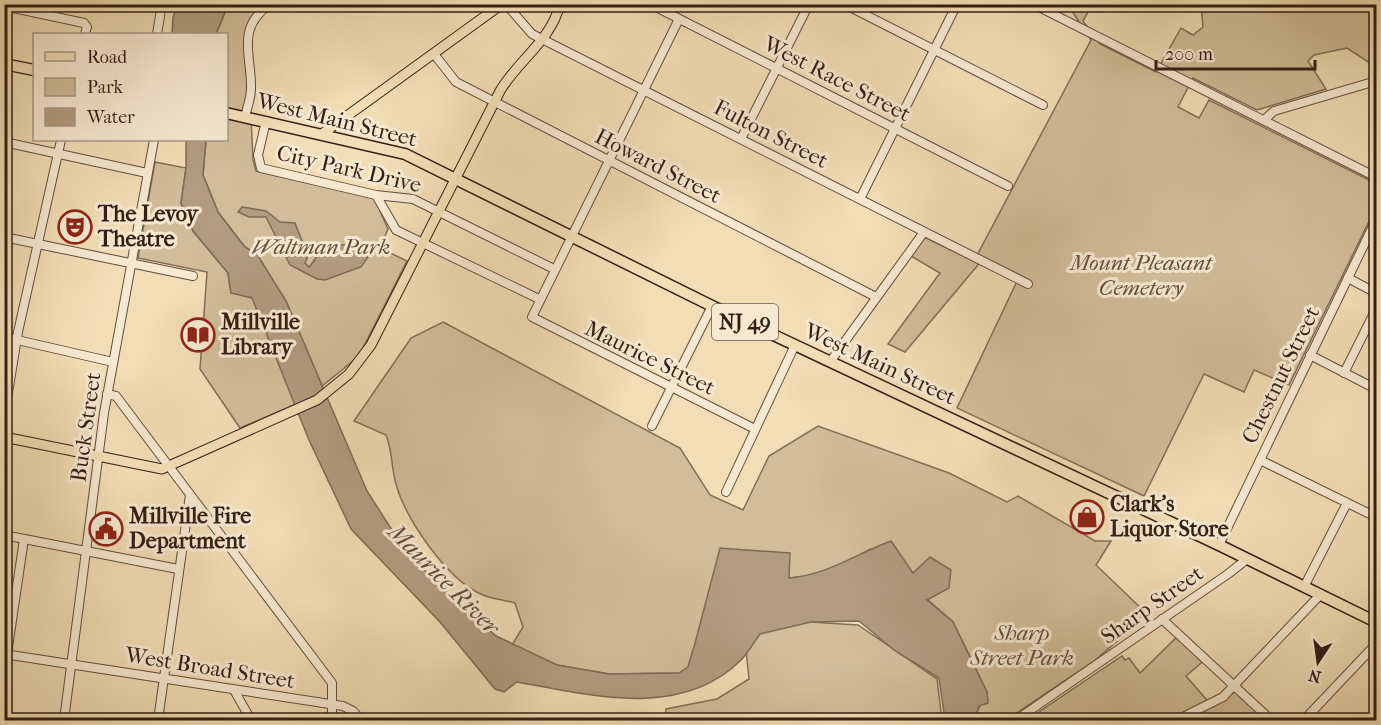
<svg xmlns="http://www.w3.org/2000/svg" width="1381" height="725" font-family="'IM FELL French Canon',serif">
<style>
.green{fill:#d1bd9a;stroke:#826e57;stroke-width:1.5}
.water{fill:#b19c7f;stroke:#7f6a54;stroke-width:1.5}
.lines{fill:none;stroke-linecap:round;stroke-linejoin:round}
.minor-casing{stroke:#634e3c;stroke-width:10}
.major-casing{stroke:#341f14;stroke-width:11}
.highway-casing{stroke:#341f14;stroke-width:13}
.minor{stroke:#f6e9d0;stroke-width:8}
.major{stroke:#f1ddb6;stroke-width:9}
.highway{stroke:#f1ddb6;stroke-width:10}
.labels{text-anchor:middle;dominant-baseline:central;stroke-width:6;stroke-linejoin:round;paint-order:stroke}
.shield{fill:#f6e9d0;stroke:#6e5c4c;stroke-width:1.5}
.shield-label{font-size:21px;font-weight:bold;fill:#341f14}
.street-label{font-size:22px;fill:#341f14;stroke:#f6e9d0}
.poi-label{font-size:22px;font-weight:bold;fill:#341f14;stroke:#f6e9d0;text-anchor:start}
.park-label{font-size:22px;font-style:italic;fill:#634e3c;stroke:#f6e9d0}
.water-label{font-size:24px;font-style:italic;fill:#604b39;stroke:#f6e9d0}
</style>
<rect width="100%" height="100%" fill="#f1ddb6"/>
<filter id="stains"><feTurbulence type="fractalNoise" baseFrequency=".00333" numOctaves="4"/><feColorMatrix values="0 0 0 0 .2 0 0 0 0 .09 0 0 0 0 .02 0 0 0 .5 -.17"/></filter>
<radialGradient id="worn" r=".72"><stop offset=".6" stop-color="#630" stop-opacity="0"/><stop offset="1" stop-color="#630" stop-opacity=".3"/></radialGradient>
<!-- green -->
<g class="green">
<path d="M228 5H273L247 30 253 160 256 171 374 198 388 229 380 248 407 261 362 350 353 361 322 386 286 301 258 256 244 246 218 212 203 175 206 140H226V34H216Z"/>
<path d="M1068 5H1092L1083 21 1100 44 1156 72 1181 28 1193 35 1203 27 1201 5H1376V67L1347 48 1314 55 1308 61 1326 89 1257 110 1193 78 1178 107 1199 118 1209 100 1369 180 1376 197V207L1289 385 1254 370 1244 392 1204 374 1144 496 957 408 1018 279 983 259 905 352 888 344 940 273 911 256 924 237 974 261 1091 40Z"/>
<path d="M155 162 186 168 181 203 193 231 228 273 231 293 252 297 296 404 240 428 200 369 207 272 138 258Z"/>
<path d="M443 322 680 448 710 495 743 510 769 456 818 426 949 473 1007 502 1018 496 1095 541H1111L1096 565 1148 615 1094 661 1006 720H977L976 714 987 692 953 622 927 599 913 574 870 549 844 564 809 576 788 578 694 647 688 667 679 673 609 674 557 665 512 645 523 627 515 603C505 600 493 599 483 595 448 581 406 520 396 484 391 467 393 453 386 435L354 421 411 338Z"/>
<path d="M779 620 858 625 937 679 942 720H665L666 709 717 699 749 679 745 641Z"/>
<path d="M1181 633 1207 658 1186 676 1213 707 1239 689 1272 720H1027L1122 656 1125 660 1129 658 1140 673Z"/>
</g>
<!-- water -->
<g class="water">
<path d="M177 5V4L228 5 216 34H172L173 18Z"/>
<path d="M186 140H206L203 175 218 212 244 246 258 256 286 301 367 491 390 527 431 578 496 636 557 665 609 674 679 673 688 667 694 647 720 548 790 553 789 578C827 575 856 554 891 541L913 573 930 557 951 570 949 588 927 600 953 622 987 692 988 703 979 706 976 714 977 720H945L939 678 894 650 859 621 811 622 760 634C754 642 748 653 741 660 681 720 590 695 517 682L504 692 495 689 440 622 351 529 309 440 252 298 231 293 228 273 193 231 181 203 186 168Z"/>
<path d="M242 207 266 211 280 222 295 223 308 256 305 263 309 267C314 262 316 256 321 252 335 242 361 241 368 257L361 267 325 280 317 279 290 265 266 217H249L238 212Z"/>
</g>
<g class="lines">
<defs>
<g id="minor">
<path d="M506 4 532 34 1028 284"/>
<path d="M650 4 1008 186"/>
<path d="M844 4 1043 105"/>
<path d="M1033 4 1376 177"/>
<path d="M4 6 84 23 87 27 85 34"/>
<path d="M679 19 532 317 755 429"/>
<path d="M157 34 162 4"/>
<path d="M434 54 456 82 876 297"/>
<path d="M245 117C247 108 251 98 251 89 252 55 235 29 270 4"/>
<path d="M1264 120 1274 111 1376 81"/>
<path d="M266 121 258 155 261 168 376 195 413 199 554 269"/>
<path d="M741 139 809 4"/>
<path d="M4 142 147 173"/>
<path d="M376 195 396 230 539 299"/>
<path d="M860 199 957 4"/>
<path d="M4 237 193 276"/>
<path d="M1348 278 1376 293"/>
<path d="M4 337 113 362"/>
<path d="M1310 355 1376 389"/>
<path d="M830 362 924 232"/>
<path d="M1344 373 1376 309"/>
<path d="M107 394 116 396 332 683V714L324 720"/>
<path d="M4 417 18 332 61 140"/>
<path d="M652 426 712 306"/>
<path d="M1260 460 1376 517"/>
<path d="M726 492 795 345"/>
<path d="M4 535 178 569"/>
<path d="M1219 545 1376 220"/>
<path d="M1304 587 1347 503"/>
<path d="M1162 619 1271 720"/>
<path d="M4 654 343 706 353 711 361 720"/>
<path d="M7 654 24 539"/>
<path d="M234 690 251 720"/>
<path d="M1185 716 1223 697 1320 595"/>
<path d="M64 720 104 413 154 140"/>
<path d="M158 720 190 495"/>
<path d="M1016 720 1228 574 1247 559"/>
<path d="M1304 720 1376 644"/>
</g>
<g id="major">
<path d="M322 134 502 4"/>
<path d="M4 437 162 469 317 400 349 374 371 345 500 91C518 60 551 41 560 4"/>
</g>
<g id="highway">
<path d="M4 64 34 70"/>
<path d="M226 113 405 154 712 306 1219 545 1376 622"/>
</g>
</defs>
<!-- minor casing -->
<use href="#minor" class="minor-casing"/>
<!-- major casing -->
<use href="#major" class="major-casing"/>
<!-- highway casing -->
<use href="#highway" class="highway-casing"/>
<!-- minor -->
<use href="#minor" class="minor"/>
<!-- major -->
<use href="#major" class="major"/>
<!-- highway -->
<use href="#highway" class="highway"/>
</g>
<!-- icons -->
<defs>
<symbol id="theatre-ring" viewBox="-11 -11 22 22"><circle r="9.5" fill="#f6e9d0" stroke="#8f2418" stroke-width="1.5"/><path d="M-5-5.5Q0-4 5-5.5V0Q5 5 0 6Q-5 5-5 0ZM-3.3-2.5H-1v1.5H-3.3ZM1-2.5H3.3v1.5H1ZM-2.8 1Q0 5.5 2.8 1Z" fill="#8f2418"/></symbol>
<symbol id="library-ring" viewBox="-11 -11 22 22"><circle r="9.5" fill="#f6e9d0" stroke="#8f2418" stroke-width="1.5"/><path d="M-6-4Q-3-5.5-.7-3.5V5Q-3 3-6 4ZM6-4Q3-5.5 .7-3.5V5Q3 3 6 4Z" fill="#8f2418"/></symbol>
<symbol id="shop-ring" viewBox="-11 -11 22 22"><circle r="9.5" fill="#f6e9d0" stroke="#8f2418" stroke-width="1.5"/><path d="M-5-2.5h2.3a2.7 3.5 0 0 1 5.4 0H5L5.5 6h-11ZM-1.5-2.5h3a1.5 2.3 0 0 0-3 0Z" fill="#8f2418"/></symbol>
<symbol id="civic-ring" viewBox="-11 -11 22 22"><circle r="9.5" fill="#f6e9d0" stroke="#8f2418" stroke-width="1.5"/><path d="M-.6-6.5H3V-4.5H.6V-3L4-1V1h2V6H-6V1h2V-1L-.6-3ZM-1.2 2.5V6h2.4V2.5Z" fill="#8f2418"/></symbol>
</defs>
<g fill-rule="evenodd">
<use href="#theatre-ring" x="56" y="208" width="38" height="38"/>
<use href="#library-ring" x="179" y="316" width="38" height="38"/>
<use href="#shop-ring" x="1068" y="498" width="38" height="38"/>
<use href="#civic-ring" x="87" y="510" width="38" height="38"/>
</g>
<g class="labels">
<!-- shield labels -->
<rect class="shield" x="712" y="304" width="66" height="36" rx="4.5"/>
<g class="shield-label">
<text x="745" y="322">NJ 49</text>
</g>
<!-- street labels -->
<g class="street-label">
<text transform="translate(837 79) rotate(27)">West Race Street</text>
<text transform="translate(337 120) rotate(14)">West Main Street</text>
<text transform="translate(771 134) rotate(27)">Fulton Street</text>
<text transform="translate(658 166) rotate(27)">Howard Street</text>
<text transform="translate(349 169) rotate(13)">City Park Drive</text>
<text transform="translate(650 358) rotate(26)">Maurice Street</text>
<text transform="translate(880 364) rotate(25)">West Main Street</text>
<text transform="translate(1281 375) rotate(-64)">Chestnut Street</text>
<text transform="translate(86 427) rotate(-82)">Buck Street</text>
<text transform="translate(1152 605) rotate(-35)">Sharp Street</text>
<text transform="translate(210 668) rotate(9)">West Broad Street</text>
</g>
<!-- poi labels -->
<g class="poi-label">
<text x="98" y="214">The Levoy<tspan x="98" dy="25">Theatre</tspan></text>
<text x="221" y="322">Millville<tspan x="221" dy="25">Library</tspan></text>
<text x="1110" y="504">Clark's<tspan x="1110" dy="25">Liquor Store</tspan></text>
<text x="129" y="516">Millville Fire<tspan x="129" dy="25">Department</tspan></text>
</g>
<!-- park labels -->
<g class="park-label">
<text x="321" y="247">Waltman Park</text>
<text x="1141" y="263">Mount Pleasant<tspan x="1141" dy="25">Cemetery</tspan></text>
<text x="1022" y="633">Sharp<tspan x="1022" dy="25">Street Park</tspan></text>
</g>
<!-- water labels -->
<g class="water-label">
<text transform="translate(444 579) rotate(45)">Maurice River</text>
</g>
</g>
<!-- margin -->
<rect width="1381" height="725" fill="none" stroke="#f1ddb6" stroke-width="24"/>
<rect x="6" y="6" width="1369" height="713" fill="none" stroke="#341f14" stroke-width="3"/>
<rect x="12" y="12" width="1357" height="701" fill="none" stroke="#341f14" stroke-width="1.5"/>
<!-- legend -->
<rect x="33" y="33" width="195" height="108" fill="#f6e9d0" stroke="#a89885" stroke-width="1.5"/>
<rect x="45" y="52" width="30" height="9" fill="#f1ddb6" stroke="#a89885" stroke-width="1.5"/>
<text x="87" y="63" font-size="18" fill="#341f14">Road</text>
<rect x="45" y="78" width="30" height="18" fill="#d1bd9a" stroke="#a89885" stroke-width="1.5"/>
<text x="87" y="93" font-size="18" fill="#341f14">Park</text>
<rect x="45" y="108" width="30" height="18" fill="#b19c7f" stroke="#a89885" stroke-width="1.5"/>
<text x="87" y="123" font-size="18" fill="#341f14">Water</text>
<!-- north arrow -->
<g transform="translate(1318 662) rotate(193)" stroke="#f6e9d0" stroke-width="4.5" paint-order="stroke">
<path d="M0-4.5L10 22L0 15L-10 22Z" fill="#341f14"/>
<text y="-9" font-size="16" font-weight="bold" text-anchor="middle" fill="#341f14">N</text>
</g>
<!-- scale -->
<path d="M1156 60v9h159v-9" fill="none" stroke="#341f14" stroke-width="3"/>
<text x="1165" y="60" font-size="18" fill="#341f14" stroke="#f6e9d0" stroke-width="4.5" paint-order="stroke">200 m</text>
<rect width="100%" height="100%" filter="url(#stains)"/>
<rect width="100%" height="100%" fill="url(#worn)"/>
</svg>
